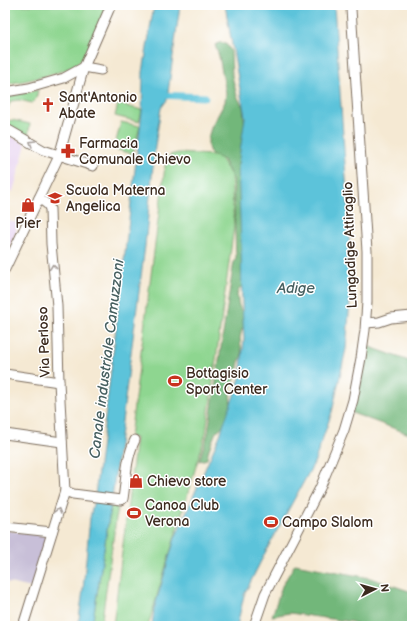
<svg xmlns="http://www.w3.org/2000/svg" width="417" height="631" font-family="'Balsamiq Sans',sans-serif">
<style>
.built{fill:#e6d2f0}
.industrial{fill:#c8bfd8}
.green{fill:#8ed690;stroke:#648057}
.forest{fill:#72b77a;stroke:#56704c}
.water{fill:#5cc3da;stroke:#4c767c}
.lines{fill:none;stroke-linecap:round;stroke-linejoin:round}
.canal{stroke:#5cc3da;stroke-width:7}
.minor-casing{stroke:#7c6d5d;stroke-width:11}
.minor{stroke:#fff;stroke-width:9}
.oneway{stroke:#a79f9a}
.labels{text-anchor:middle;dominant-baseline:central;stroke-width:3;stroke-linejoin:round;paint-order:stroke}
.poi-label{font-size:14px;fill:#3b2a1e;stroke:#fff;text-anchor:start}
.street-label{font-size:14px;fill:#3b2a1e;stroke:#fff}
.water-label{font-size:15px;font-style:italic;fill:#476060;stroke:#fff}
</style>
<rect width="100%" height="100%" fill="#fff"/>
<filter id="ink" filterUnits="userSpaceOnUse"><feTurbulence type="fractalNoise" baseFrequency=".025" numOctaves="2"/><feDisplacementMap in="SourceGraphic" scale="8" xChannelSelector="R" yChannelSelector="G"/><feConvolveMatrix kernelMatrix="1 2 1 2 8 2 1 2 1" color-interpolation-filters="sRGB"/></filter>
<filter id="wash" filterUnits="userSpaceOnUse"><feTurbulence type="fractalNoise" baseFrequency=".012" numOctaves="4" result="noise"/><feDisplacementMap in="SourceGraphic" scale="16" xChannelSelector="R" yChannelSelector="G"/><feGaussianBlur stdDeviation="0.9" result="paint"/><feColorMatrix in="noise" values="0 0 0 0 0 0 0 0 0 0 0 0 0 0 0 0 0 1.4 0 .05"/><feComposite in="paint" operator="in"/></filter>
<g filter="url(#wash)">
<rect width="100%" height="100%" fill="#f5e9d3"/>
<!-- built -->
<g class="built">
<path d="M5 133 26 144 13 192 5 190Z"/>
<path d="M5 220 17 223 16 232 5 256Z"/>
</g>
<!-- industrial -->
<path class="industrial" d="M5 530 46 536 47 541 32 588 5 582Z"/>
<!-- green -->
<g class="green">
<path d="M5 5H107C101 20 91 53 78 63 65 73 23 82 5 84Z"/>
<path d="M38 90 36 99 32 103 19 100 11 101 6 112 5 111V97Z"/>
<path d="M118 104 142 110 139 122 115 116Z"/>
<path d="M12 120 30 124 28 136 5 123V122Z"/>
<path d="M121 122 140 126 133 154 114 149Z"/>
<path d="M178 153 211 155 220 158 231 175 234 226 206 433 148 626H113L136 438 130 437 166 159 170 155Z"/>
<path d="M118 504 101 626H92L111 505Z"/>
</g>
<!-- forest -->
<g class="forest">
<path d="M221 42 227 45 231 51 232 76 237 96 243 107 246 138 243 154 238 164 240 168 249 276 237 293C238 301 238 309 245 315V326L242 329 240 338 242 355 239 362 236 377 230 389 231 409 225 424 216 432 209 449 207 459 199 461 208 433 234 261 236 258 233 179 223 160 210 153 208 147V138L211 128 225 102 226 93 219 56 215 45Z"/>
<path d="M367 346 412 362V435L352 413Z"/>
<path d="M295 564 370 578 412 592V626H361L352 622 290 613 272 616 282 586Z"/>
</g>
<!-- water -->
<g class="water">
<path d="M154 5H180L167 100 161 108 155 146 145 246 112 498 92 626H78L83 590 90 518 95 495 105 419 142 111 143 72Z"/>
<path d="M225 5H334L348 207 351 289 346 349 332 412 314 463 267 549 244 595 237 626H152L154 609 175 538 220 435 240 378 244 339 242 304 241 243 238 165 245 117Z"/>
</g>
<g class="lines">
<!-- canal -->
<path class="canal" d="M159 95 205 97"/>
</g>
</g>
<g filter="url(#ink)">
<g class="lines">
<defs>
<g id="minor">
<path d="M84 67 101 70"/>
<path d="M5 92 29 88 64 78 84 67"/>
<path d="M5 128 43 150 93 166"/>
<path d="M39 198 48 205 50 209 51 244 57 306 59 382 65 491 73 494 121 500 123 499C126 480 126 458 135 440"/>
<path d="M5 269 59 156 84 67 111 5"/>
<path d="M366 323 379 322 391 318 412 316"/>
<path d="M5 374 59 382"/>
<path d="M5 434 62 442"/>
<path d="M5 527 52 532"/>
<path d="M23 626 65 491"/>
<path d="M254 626 265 594 320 488 344 430 353 400 361 358 365 330 367 302V251L351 9 349 5"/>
</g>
</defs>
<!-- minor casing -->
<use href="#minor" class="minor-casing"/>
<!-- minor -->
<use href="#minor" class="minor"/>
</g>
<!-- one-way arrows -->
<defs><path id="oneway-chevron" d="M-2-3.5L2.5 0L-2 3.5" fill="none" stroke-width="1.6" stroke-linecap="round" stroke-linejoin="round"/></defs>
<g class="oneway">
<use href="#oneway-chevron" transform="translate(32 143) rotate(-149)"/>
<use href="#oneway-chevron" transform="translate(53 267) rotate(-96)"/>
<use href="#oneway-chevron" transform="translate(58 511) rotate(-74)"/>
</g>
</g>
<!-- icons -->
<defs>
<symbol id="church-bare" viewBox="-9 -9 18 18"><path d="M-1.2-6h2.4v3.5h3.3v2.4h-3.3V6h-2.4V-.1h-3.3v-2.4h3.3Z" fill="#c8321e" stroke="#fff" stroke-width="2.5" paint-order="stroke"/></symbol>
<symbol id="pharmacy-bare" viewBox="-9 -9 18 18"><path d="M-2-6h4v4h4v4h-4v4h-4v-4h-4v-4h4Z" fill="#c8321e" stroke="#fff" stroke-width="2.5" paint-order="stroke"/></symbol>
<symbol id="school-bare" viewBox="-9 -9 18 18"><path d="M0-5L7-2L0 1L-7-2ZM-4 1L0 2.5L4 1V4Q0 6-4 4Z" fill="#c8321e" stroke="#fff" stroke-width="2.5" paint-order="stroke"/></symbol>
<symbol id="shop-bare" viewBox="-9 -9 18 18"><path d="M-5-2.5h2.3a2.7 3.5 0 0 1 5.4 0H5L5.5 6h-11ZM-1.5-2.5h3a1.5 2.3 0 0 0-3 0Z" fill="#c8321e" stroke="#fff" stroke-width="2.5" paint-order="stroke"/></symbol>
<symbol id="stadium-bare" viewBox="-9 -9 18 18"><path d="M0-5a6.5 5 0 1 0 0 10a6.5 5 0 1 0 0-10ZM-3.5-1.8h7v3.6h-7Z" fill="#c8321e" stroke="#fff" stroke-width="2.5" paint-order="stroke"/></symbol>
</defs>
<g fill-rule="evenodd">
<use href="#church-bare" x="38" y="95" width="20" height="20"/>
<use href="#pharmacy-bare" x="58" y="141" width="20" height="20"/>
<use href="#school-bare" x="45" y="188" width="20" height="20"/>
<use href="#shop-bare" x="18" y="195" width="20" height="20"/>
<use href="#stadium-bare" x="165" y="371" width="20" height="20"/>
<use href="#shop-bare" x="126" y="471" width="20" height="20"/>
<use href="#stadium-bare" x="124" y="503" width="20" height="20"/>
<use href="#stadium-bare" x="261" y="512" width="20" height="20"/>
</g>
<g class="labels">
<!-- poi labels -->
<g class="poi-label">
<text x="59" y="97">Sant'Antonio<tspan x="59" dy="16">Abate</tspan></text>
<text x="79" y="143">Farmacia<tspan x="79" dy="16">Comunale Chievo</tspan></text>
<text x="66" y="190">Scuola Materna<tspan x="66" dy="16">Angelica</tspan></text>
<text x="28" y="223" text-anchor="middle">Pier</text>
<text x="186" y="373">Bottagisio<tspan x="186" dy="16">Sport Center</tspan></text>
<text x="147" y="481">Chievo store</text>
<text x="145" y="505">Canoa Club<tspan x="145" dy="16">Verona</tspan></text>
<text x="282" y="522">Campo Slalom</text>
</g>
<!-- street labels -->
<g class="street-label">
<text transform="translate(350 245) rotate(-92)">Lungadige Attiraglio</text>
<text transform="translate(44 342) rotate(-92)">Via Perloso</text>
</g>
<!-- water labels -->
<g class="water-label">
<text x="296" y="288">Adige</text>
<text transform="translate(107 359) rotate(-83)">Canale industriale Camuzzoni</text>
</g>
</g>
<!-- margin -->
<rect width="417" height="631" fill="none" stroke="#fff" stroke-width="20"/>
<!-- north arrow -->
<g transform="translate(375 589) rotate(84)" stroke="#ffffff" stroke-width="3" paint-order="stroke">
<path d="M0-3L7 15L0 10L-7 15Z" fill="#3b2a1e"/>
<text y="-6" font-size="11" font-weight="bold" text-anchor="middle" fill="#3b2a1e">N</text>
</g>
</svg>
